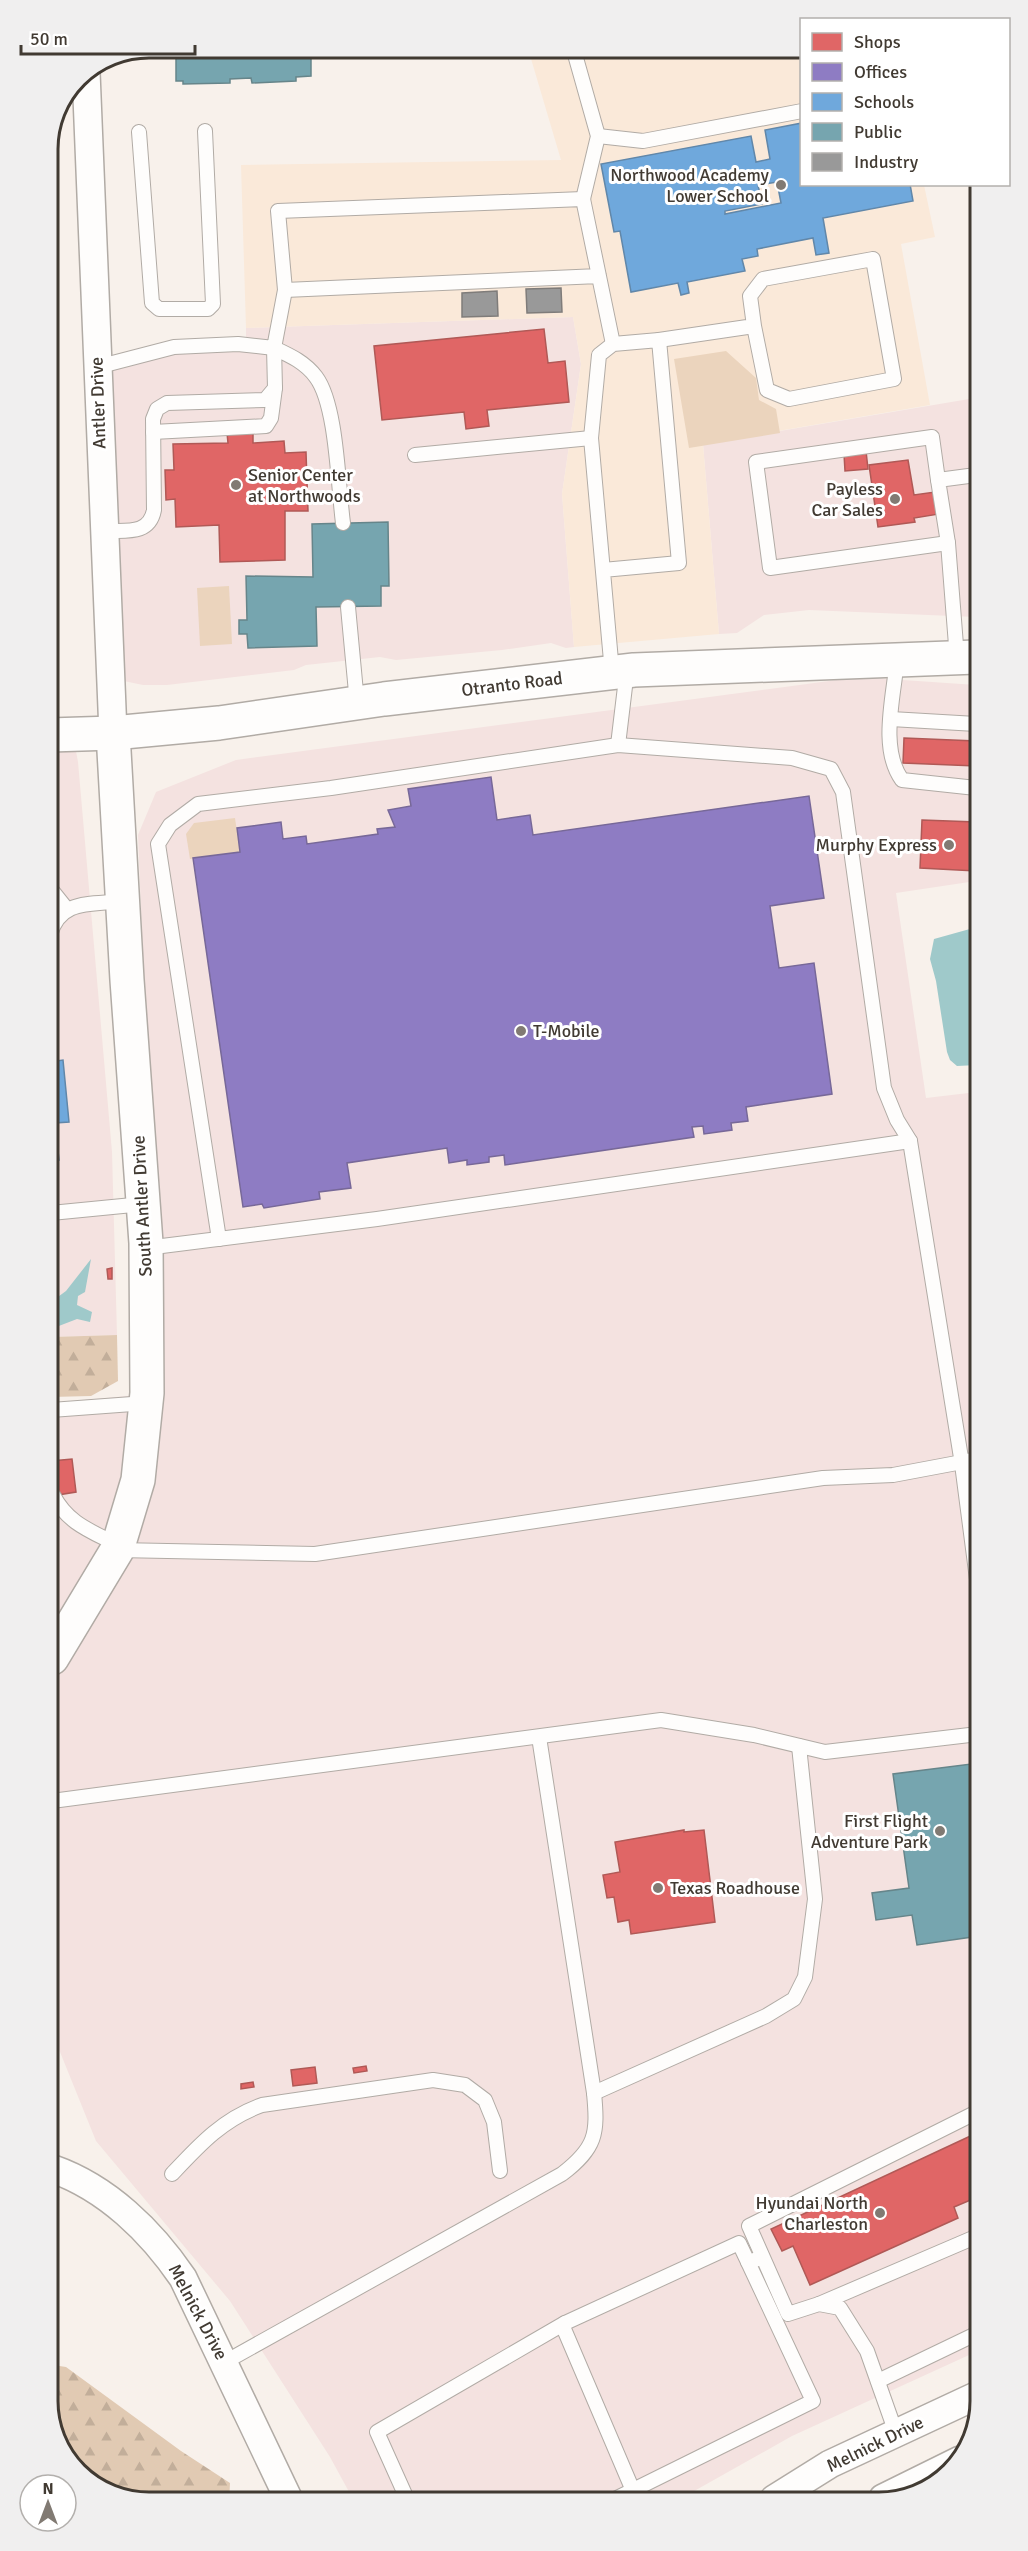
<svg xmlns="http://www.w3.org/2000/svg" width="1028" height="2551" font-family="Signika,sans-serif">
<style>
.commercial{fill:#f4e2e0}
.built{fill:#fae9d9}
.green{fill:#ebd4bd}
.forest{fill:url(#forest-firs)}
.water{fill:#9fc9ca}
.shops{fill:#e06666;stroke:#b05956;stroke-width:1.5}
.offices{fill:#8e7cc3;stroke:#776898;stroke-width:1.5}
.schools{fill:#6fa8dc;stroke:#6187a9;stroke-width:1.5;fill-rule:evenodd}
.public{fill:#76a5af;stroke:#66858a;stroke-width:1.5}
.industry{fill:#999;stroke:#7f7c7a;stroke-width:1.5}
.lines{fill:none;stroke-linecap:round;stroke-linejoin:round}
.service-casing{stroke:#b1aba5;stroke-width:16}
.minor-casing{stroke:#b1aba5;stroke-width:30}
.tertiary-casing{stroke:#b1aba5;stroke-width:36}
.service{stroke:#fefdfc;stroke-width:14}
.minor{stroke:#fefdfc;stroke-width:27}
.tertiary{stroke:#fefdfc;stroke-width:33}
.poi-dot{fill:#817a73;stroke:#fff;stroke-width:2}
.labels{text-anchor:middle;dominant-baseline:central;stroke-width:6;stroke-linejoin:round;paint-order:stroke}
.poi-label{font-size:18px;fill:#413a32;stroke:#fff;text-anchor:end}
.street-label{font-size:18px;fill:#413a32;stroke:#fff}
.rim{fill:none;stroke:#413a32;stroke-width:3}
</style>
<defs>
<pattern id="forest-firs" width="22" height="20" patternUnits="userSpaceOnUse" patternTransform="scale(1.5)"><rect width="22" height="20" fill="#e1cab3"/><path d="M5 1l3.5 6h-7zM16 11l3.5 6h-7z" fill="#c2ae9a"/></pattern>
</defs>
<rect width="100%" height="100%" fill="#f8f1eb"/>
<!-- commercial -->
<g class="commercial">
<path d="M573 317 581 364 562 494 574 647 566 648 551 643 502 650 396 660 380 657 306 665 294 670 167 685H143L119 680 97 367 142 354 246 345V328Z"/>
<path d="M975 398 976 617 809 610 764 615 737 633 719 634 703 444Z"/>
<path d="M859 677 976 685V881L896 893 926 1098 977 1092 980 2350 792 2436 680 2499 354 2501 330 2457 230 2301 96 2141 58 2047 52 1935 51 1403 160 1393 138 835 156 792 236 760Z"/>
<path d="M50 735H73L78 762 112 1152 117 1335 51 1337Z"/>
</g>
<!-- built -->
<path class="built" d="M801 49 802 184 924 185 935 237 901 244 930 405 703 444 719 634 574 647 562 494 581 364 573 317 246 328 241 165 561 160 529 52Z"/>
<!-- green -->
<g class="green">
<path d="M726 351 756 378 759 400 776 409 780 433 689 448 674 359Z"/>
<path d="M229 586 232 644 200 646 197 588Z"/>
<path d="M235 818 240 852 190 859 186 834 194 823Z"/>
</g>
<!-- forest -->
<g class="forest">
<path d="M117 1335 118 1381 91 1396 51 1397V1337Z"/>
<path d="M53 2365 66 2367 181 2451 230 2483 229 2502 143 2503 87 2482 53 2434Z"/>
</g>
<!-- water -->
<g class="water">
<path d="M977 927V1065L957 1066 950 1060 947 1052 936 981 930 959 934 939Z"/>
<path d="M91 1259 85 1292 78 1296 77 1305 92 1312 90 1322 77 1319 51 1329V1302L66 1291Z"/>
</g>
<!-- shops -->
<g class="shops">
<path d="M544 329 548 363 565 361 569 402 487 410 489 426 466 429 464 412 382 420 374 346Z"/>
<path d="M253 432V443L284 441 285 453 306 452 308 511H285V560L220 562 219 525 176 527 175 499 166 500 165 470H174L173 444 228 443 227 433Z"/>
<path d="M866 451 868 469 845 471 844 454Z"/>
<path d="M908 460 914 495 935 492 939 514 914 518 915 522 878 527 869 465Z"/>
<path d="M904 738 976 741V766L903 763Z"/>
<path d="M922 820 976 822V871L920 868Z"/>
<path d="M112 1268V1279H108L107 1269Z"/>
<path d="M72 1459 76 1492 51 1496V1461Z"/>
<path d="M684 1830V1832L704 1830 715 1922 631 1934 629 1920 618 1922 614 1897 607 1898 603 1875 620 1872 615 1842Z"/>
<path d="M366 2066 367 2071 354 2073 353 2068Z"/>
<path d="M315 2067 317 2083 293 2086 291 2070Z"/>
<path d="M253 2082 254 2087 241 2089V2084Z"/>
<path d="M979 2132 980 2196 954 2207 958 2218 810 2285 793 2246 782 2251 771 2229Z"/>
</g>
<!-- offices -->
<path class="offices" d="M491 777 497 820 530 815 533 835 809 796 824 898 770 906 779 968 814 963 832 1094 746 1107 748 1121 731 1123 732 1130 704 1134 703 1126 692 1127 694 1137 505 1165 504 1155 489 1157V1162L467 1165V1160L449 1163 447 1148 347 1163 351 1188 319 1192 320 1199 264 1208 262 1204 243 1207 193 858 240 852 237 828 281 822 283 839 306 836 307 844 378 834 377 829 395 827 388 810 411 806 408 789Z"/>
<!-- schools -->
<g class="schools">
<path d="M802 123V184H910L913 201 823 218 829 253 816 255 813 238 757 249 758 256 742 259 745 271 687 282 689 293 681 295 678 283 631 292 620 231 614 232 601 164 751 136 756 162 770 159 765 130ZM777 182 781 203 725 214V211L762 204 758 185Z"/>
<path d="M63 1060 69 1122 55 1123 59 1160 50 1161V1062Z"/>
</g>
<!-- public -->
<g class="public">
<path d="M311 54V76L296 77V81L252 83 251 78 230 79V83L183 84V81H176V55Z"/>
<path d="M388 522 389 586H381V606L316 607 317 646 248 648 247 634H239V620H247L246 576 313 577 312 524Z"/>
<path d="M979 1763V1936L917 1945 912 1915 876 1920 872 1893 909 1888 893 1774Z"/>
</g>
<!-- industry -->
<g class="industry">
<path d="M561 288 562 312 527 313 526 289Z"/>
<path d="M497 291 498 316 462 317V293Z"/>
</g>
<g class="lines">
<defs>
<g id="service">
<path d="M574 51 598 136 583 199"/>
<path d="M139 132 152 303 159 309H208L213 304 205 131"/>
<path d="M598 136 643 141 802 111"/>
<path d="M599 276 285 290 278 211 583 199 613 344"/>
<path d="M659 340 754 326 767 390 789 399 894 379 873 259 763 279 750 296 754 326"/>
<path d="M97 367 174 347 238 344 274 348 285 290"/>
<path d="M153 432 266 426 271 418 275 388"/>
<path d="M415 455 591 438"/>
<path d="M938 480 932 437 756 462 770 568 948 543"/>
<path d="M103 531C125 530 149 536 154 510L153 419 157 409 167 403 265 400 275 388 274 348C289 355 305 362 316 377 337 405 338 486 343 523"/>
<path d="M603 570 679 563 659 340 613 344 599 355 591 438 612 672"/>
<path d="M348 607 357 703"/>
<path d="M957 658 948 543 938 480 976 475"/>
<path d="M897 659C894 696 879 748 902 780L976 788"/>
<path d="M891 719 976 724"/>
<path d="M618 745 627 670"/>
<path d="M50 888 66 908"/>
<path d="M50 935C60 899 90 905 123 901"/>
<path d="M51 1213 143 1204"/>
<path d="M219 1239 158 844 170 825 198 804 331 788 618 745 792 758 831 769 843 792 884 1088 897 1120 910 1141 962 1464 978 1587"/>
<path d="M146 1248 377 1219 910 1141"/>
<path d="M51 1410 146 1403"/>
<path d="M53 1495C68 1524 91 1531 118 1545"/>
<path d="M117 1550 315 1554 823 1478 893 1475 978 1459"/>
<path d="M52 1801 661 1720 754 1735 825 1752 978 1734"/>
<path d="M594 2093 766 2016 794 1999 805 1977 815 1899 799 1746"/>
<path d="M172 2174C200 2144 223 2119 262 2105L433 2080 465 2085 485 2100 494 2122 500 2171"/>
<path d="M819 2304 980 2235"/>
<path d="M225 2362 562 2174C596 2148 598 2134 594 2093L539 1737"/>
<path d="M878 2381 980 2332"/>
<path d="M896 2433 867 2351 840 2308 819 2304 788 2314 749 2226 979 2111"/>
<path d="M613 2500 813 2401 748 2262"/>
<path d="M637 2500 564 2329 565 2323 739 2243 748 2262 761 2258"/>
<path d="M408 2501 377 2432 565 2323"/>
</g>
<g id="minor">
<path d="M86 72 113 733"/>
<path d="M53 2169C107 2188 151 2231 183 2278L290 2502"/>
<path d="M883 2498 960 2460"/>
<path d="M774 2499 830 2464 980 2394"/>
</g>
<g id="tertiary">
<path d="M50 735 113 733 219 723 384 699 634 670 976 657"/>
<path d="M52 1658 117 1550 138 1480 147 1393 146 1243 127 980 113 733"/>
</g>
</defs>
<!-- service casing -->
<use href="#service" class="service-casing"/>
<!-- minor casing -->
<use href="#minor" class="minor-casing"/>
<!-- tertiary casing -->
<use href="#tertiary" class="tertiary-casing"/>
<!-- service -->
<use href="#service" class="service"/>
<!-- minor -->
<use href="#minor" class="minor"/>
<!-- tertiary -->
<use href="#tertiary" class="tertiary"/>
</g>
<!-- markers -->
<g class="poi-dot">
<circle cx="781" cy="185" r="6"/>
<circle cx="236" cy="485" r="6"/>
<circle cx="895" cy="499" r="6"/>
<circle cx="949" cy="845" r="6"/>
<circle cx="521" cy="1031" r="6"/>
<circle cx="940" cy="1831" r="6"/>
<circle cx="658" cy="1888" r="6"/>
<circle cx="880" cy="2213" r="6"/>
</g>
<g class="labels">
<!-- poi labels -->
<g class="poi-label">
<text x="769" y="175">Northwood Academy<tspan x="769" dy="21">Lower School</tspan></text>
<text x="248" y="475" text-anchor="start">Senior Center<tspan x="248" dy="21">at Northwoods</tspan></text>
<text x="883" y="489">Payless<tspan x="883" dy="21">Car Sales</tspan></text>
<text x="937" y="845">Murphy Express</text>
<text x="533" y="1031" text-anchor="start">T-Mobile</text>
<text x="928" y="1821">First Flight<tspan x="928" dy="21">Adventure Park</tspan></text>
<text x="670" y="1888" text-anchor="start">Texas Roadhouse</text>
<text x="868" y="2203">Hyundai North<tspan x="868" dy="21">Charleston</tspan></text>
</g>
<!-- street labels -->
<g class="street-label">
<text transform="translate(98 403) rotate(-92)">Antler Drive</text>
<text transform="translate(512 684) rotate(-7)">Otranto Road</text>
<text transform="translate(142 1206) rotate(-93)">South Antler Drive</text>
<text transform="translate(198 2312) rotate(62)">Melnick Drive</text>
<text transform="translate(875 2444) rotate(-26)">Melnick Drive</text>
</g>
</g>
<!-- crop -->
<path d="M0 0H1028V2551H0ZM149 58H879A91 91 0 0 1 970 149V2401A91 91 0 0 1 879 2492H149A91 91 0 0 1 58 2401V149A91 91 0 0 1 149 58Z" fill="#f0efef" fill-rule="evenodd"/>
<path class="rim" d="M149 58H879A91 91 0 0 1 970 149V2401A91 91 0 0 1 879 2492H149A91 91 0 0 1 58 2401V149A91 91 0 0 1 149 58Z"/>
<!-- legend -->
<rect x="800" y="18" width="210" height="168" fill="#ffffff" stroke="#b3b0ad" stroke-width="1.5"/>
<rect x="812" y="33" width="30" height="18" fill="#e06666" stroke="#b3b0ad" stroke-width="1.5"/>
<text x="854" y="48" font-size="18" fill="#413a32">Shops</text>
<rect x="812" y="63" width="30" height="18" fill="#8e7cc3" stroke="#b3b0ad" stroke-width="1.5"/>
<text x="854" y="78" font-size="18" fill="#413a32">Offices</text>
<rect x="812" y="93" width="30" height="18" fill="#6fa8dc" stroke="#b3b0ad" stroke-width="1.5"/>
<text x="854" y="108" font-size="18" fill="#413a32">Schools</text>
<rect x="812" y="123" width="30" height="18" fill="#76a5af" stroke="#b3b0ad" stroke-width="1.5"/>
<text x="854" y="138" font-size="18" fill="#413a32">Public</text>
<rect x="812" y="153" width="30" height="18" fill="#999999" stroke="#b3b0ad" stroke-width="1.5"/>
<text x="854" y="168" font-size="18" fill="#413a32">Industry</text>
<!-- north arrow -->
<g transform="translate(48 2503)"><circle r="28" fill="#ffffff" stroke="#b3b0ad" stroke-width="1.5"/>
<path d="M0-4.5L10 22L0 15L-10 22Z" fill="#817a73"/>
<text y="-9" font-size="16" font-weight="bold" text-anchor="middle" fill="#413a32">N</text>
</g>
<!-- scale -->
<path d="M21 45v9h174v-9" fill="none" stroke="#413a32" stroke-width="3"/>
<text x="30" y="45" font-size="18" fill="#413a32" stroke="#ffffff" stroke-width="4.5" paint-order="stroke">50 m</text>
</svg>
